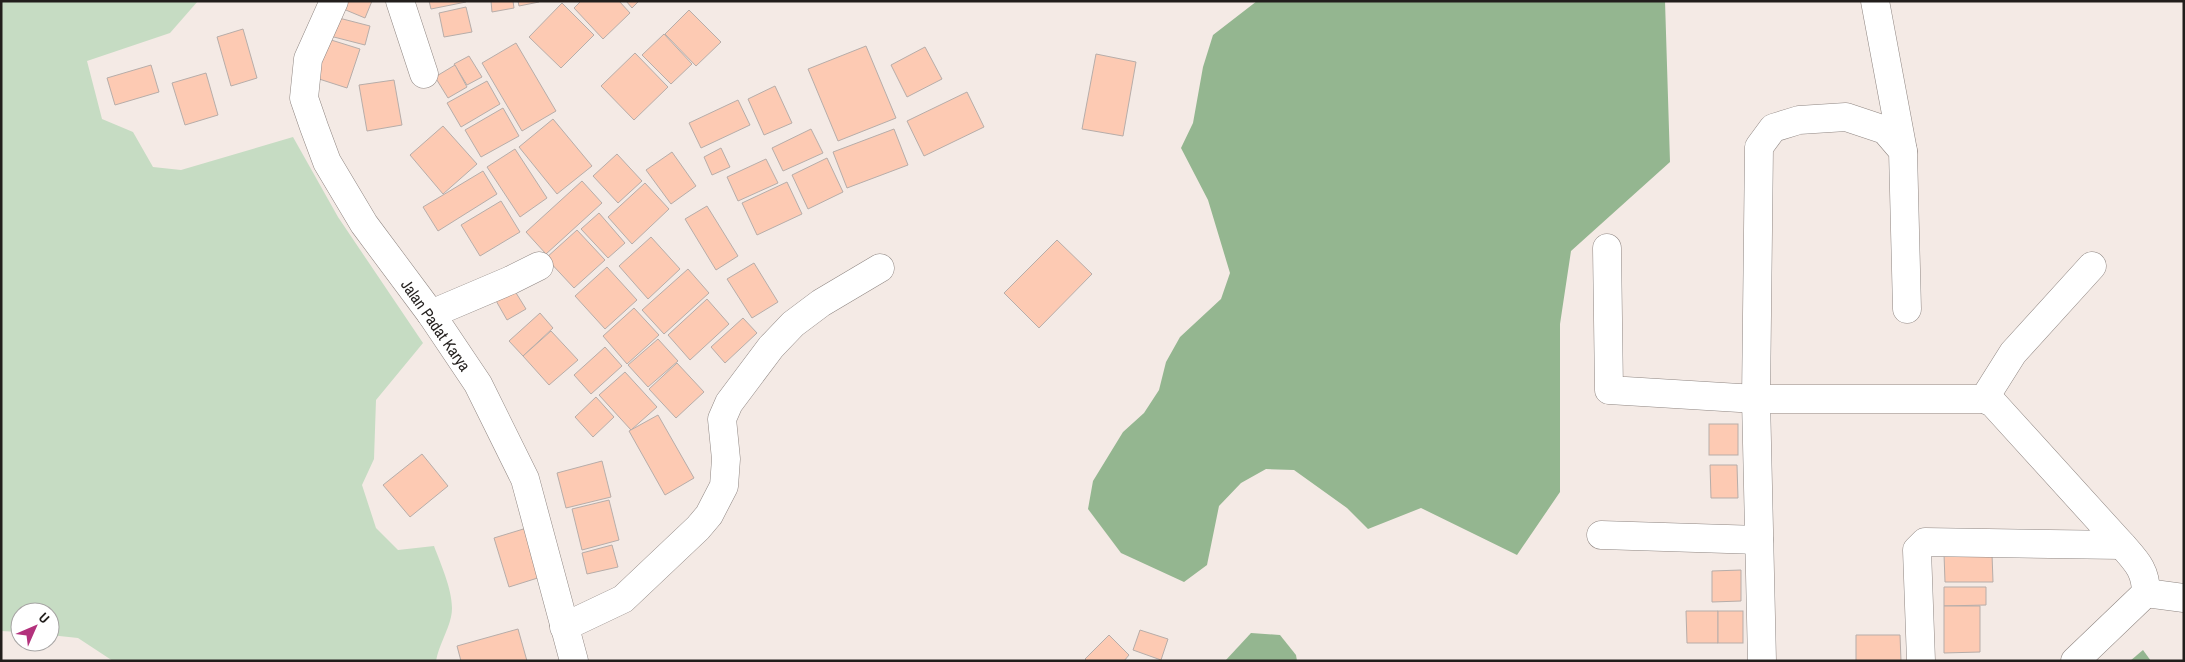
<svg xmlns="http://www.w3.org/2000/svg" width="2185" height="662" font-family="'Archivo Narrow',sans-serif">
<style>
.green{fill:#c6dcc3}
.forest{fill:#94b690}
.building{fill:#fdcab3;stroke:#b7ada9}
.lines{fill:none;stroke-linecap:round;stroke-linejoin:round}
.minor-casing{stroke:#8f8682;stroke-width:29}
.minor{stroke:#fff;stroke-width:28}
.labels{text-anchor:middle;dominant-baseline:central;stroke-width:4;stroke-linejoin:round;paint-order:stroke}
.street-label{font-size:16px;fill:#221e1c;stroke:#fff}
</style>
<rect width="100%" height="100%" fill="#f4eae5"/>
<!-- green -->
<path class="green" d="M1 1H198L170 33 87 61 102 119 133 132 153 167 181 170 293 137 338 217 423 343 376 400 374 459 362 485 376 528 398 550 434 546C441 565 456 597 451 617 448 631 439 645 436 661H113L78 638 50 635V612H20V632L1 631Z"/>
<!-- forest -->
<g class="forest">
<path d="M1257 1H1665L1670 162 1571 251 1560 324V492L1517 555 1421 508 1368 529 1347 508 1294 470 1266 469 1241 483 1219 506 1207 565 1184 582 1121 553 1088 509 1093 481 1123 432 1144 413 1159 390 1166 362 1180 337 1221 299 1230 273 1208 200 1181 148 1193 123 1203 67 1213 35Z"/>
<path d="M1251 633 1280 635 1296 655 1297 661H1225Z"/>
<path d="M2143 650 2151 661H2130Z"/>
</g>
<!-- building -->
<g class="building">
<path d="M343 1H372L365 18 341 8Z"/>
<path d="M429 1H466V2L431 9Z"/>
<path d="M491 1H513L514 8 492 12Z"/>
<path d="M518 1H539V2L519 6Z"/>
<path d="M581 1H619L630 13 603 39 574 8Z"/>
<path d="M626 1H639L632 8Z"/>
<path d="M562 3 594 35 561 68 529 37Z"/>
<path d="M466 7 472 32 444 37 439 13Z"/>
<path d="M689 10 721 42 696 66 665 34Z"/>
<path d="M335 17 370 26 365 45 330 36Z"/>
<path d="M243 29 257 78 231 86 217 37Z"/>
<path d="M664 34 692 64 671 84 642 55Z"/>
<path d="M328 39 360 49 347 88 316 78Z"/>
<path d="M516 43 556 111 522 131 482 63Z"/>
<path d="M866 46 896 118 838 141 808 69Z"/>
<path d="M925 47 942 79 907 97 891 65Z"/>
<path d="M635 53 668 87 634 120 601 86Z"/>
<path d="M1096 54 1136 62 1123 136 1082 129Z"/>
<path d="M469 56 482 77 467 85 454 64Z"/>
<path d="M151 65 159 92 115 105 107 78Z"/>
<path d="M455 65 467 87 448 98 435 77Z"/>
<path d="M206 73 218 115 185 125 172 83Z"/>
<path d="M394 80 402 125 367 131 359 85Z"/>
<path d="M487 81 500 104 461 127 447 103Z"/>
<path d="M775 86 792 123 764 135 748 99Z"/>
<path d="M967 92 984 127 924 156 907 121Z"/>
<path d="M738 100 750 125 701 148 689 123Z"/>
<path d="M503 108 519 136 481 157 465 130Z"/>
<path d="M553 119 592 166 557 194 519 147Z"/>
<path d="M443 126 477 164 443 194 410 155Z"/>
<path d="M811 129 823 153 783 171 772 148Z"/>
<path d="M894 129 908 165 847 188 833 152Z"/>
<path d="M721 148 730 167 712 175 704 157Z"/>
<path d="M515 149 547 198 520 217 487 167Z"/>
<path d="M672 152 696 186 671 204 646 170Z"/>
<path d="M617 154 642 181 618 203 593 176Z"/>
<path d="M827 158 843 192 808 209 792 175Z"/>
<path d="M766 159 778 183 738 201 727 177Z"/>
<path d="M483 171 497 194 438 231 423 207Z"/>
<path d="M582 181 602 203 546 254 526 232Z"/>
<path d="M787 182 802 214 757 235 742 203Z"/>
<path d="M645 183 669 209 632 244 608 217Z"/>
<path d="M501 201 520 232 480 256 461 225Z"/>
<path d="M707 206 738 256 716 270 685 219Z"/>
<path d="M599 213 625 243 608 258 581 229Z"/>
<path d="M577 230 605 260 574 288 546 258Z"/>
<path d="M651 237 680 269 648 299 619 266Z"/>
<path d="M1057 240 1092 274 1039 328 1004 293Z"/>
<path d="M754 263 778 302 752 318 727 279Z"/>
<path d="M607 267 637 300 605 329 575 296Z"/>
<path d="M688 269 709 293 664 334 642 310Z"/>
<path d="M513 288 526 309 507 320 495 299Z"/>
<path d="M707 299 729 324 690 360 668 335Z"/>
<path d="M634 308 659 335 627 364 603 336Z"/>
<path d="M540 313 553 328 523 356 509 341Z"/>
<path d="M743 318 757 333 725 363 711 347Z"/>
<path d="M551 331 578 360 549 385 523 356Z"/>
<path d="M658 339 678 361 648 387 628 365Z"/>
<path d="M605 347 622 366 591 394 574 375Z"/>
<path d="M677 363 704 392 676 418 649 389Z"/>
<path d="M625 372 657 407 631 430 599 395Z"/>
<path d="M596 397 614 417 593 437 575 417Z"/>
<path d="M658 415 694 478 665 495 629 431Z"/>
<rect x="1709" y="424" width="29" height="31"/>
<path d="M422 454 448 486 410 517 383 485Z"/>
<path d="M602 461 611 497 566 508 557 473Z"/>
<path d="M1710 465H1737L1738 498H1711Z"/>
<path d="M609 500 619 540 582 550 572 509Z"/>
<path d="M530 527 544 576 509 587 494 538Z"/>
<path d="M612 545 618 567 587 574 582 553Z"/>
<path d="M1944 554H1992L1993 582H1945Z"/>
<path d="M1741 570V601L1712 602V571Z"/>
<path d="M1944 587H1986V605L1944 606Z"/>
<path d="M1944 606H1980V652L1944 653Z"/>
<path d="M1686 611H1718V643H1687Z"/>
<rect x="1718" y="611" width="25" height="32"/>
<path d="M518 629 527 661H461L457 646Z"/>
<path d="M1140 630 1168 639 1161 660 1133 650Z"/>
<path d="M1109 635 1129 655 1124 661H1087L1085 659Z"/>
<path d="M1856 635H1900L1901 661H1856Z"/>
</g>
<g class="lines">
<defs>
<g id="minor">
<path d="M334 1 308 59 304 98 314 127 327 162 364 224 431 314 478 384 525 479 574 661"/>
<path d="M400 1 424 74"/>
<path d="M1875 1 1903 151"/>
<path d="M1607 248 1609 390 1756 399H1984L1993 403 2122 545C2136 561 2146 570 2146 593L2075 661"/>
<path d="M431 314 511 280 539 266"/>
<path d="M1984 399 2013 353 2092 266"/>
<path d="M1601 535 1759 540"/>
<path d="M2146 593 2184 598"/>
<path d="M564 627 623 599 698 528 709 515 724 486 726 459 722 419 729 403 771 347 793 324 821 303 880 268"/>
<path d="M1762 661 1756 399 1759 147 1773 128 1799 120 1846 117 1885 130 1903 151 1907 309"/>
<path d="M1921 661 1917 550 1925 542 2122 545"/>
</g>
</defs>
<!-- minor casing -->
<use href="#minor" class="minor-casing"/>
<!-- minor -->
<use href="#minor" class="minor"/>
</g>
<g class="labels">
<!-- street labels -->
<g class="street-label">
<text transform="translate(436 325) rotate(55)">Jalan Padat Karya</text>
</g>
</g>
<!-- border -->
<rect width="2185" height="662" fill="none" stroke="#221e1c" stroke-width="5"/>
<!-- north arrow -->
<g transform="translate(35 627) rotate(45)"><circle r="24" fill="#ffffff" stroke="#a7a5a4"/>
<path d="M0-4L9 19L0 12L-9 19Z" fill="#b3317c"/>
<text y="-8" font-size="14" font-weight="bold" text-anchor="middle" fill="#221e1c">U</text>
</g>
</svg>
